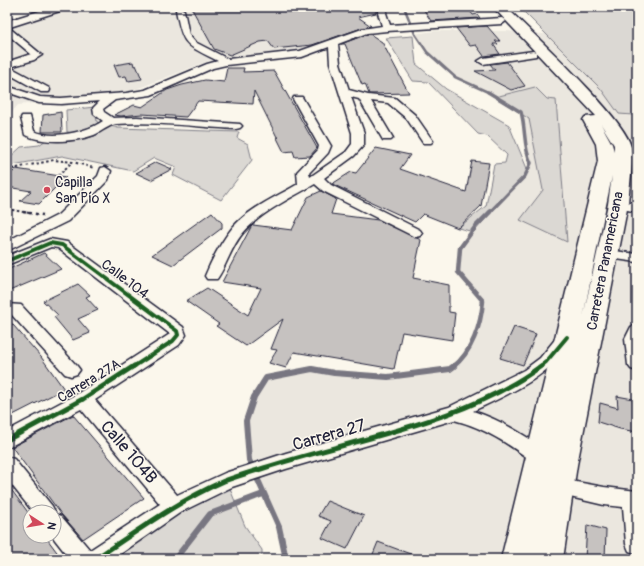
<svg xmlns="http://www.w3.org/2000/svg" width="644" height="566" font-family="Pangolin,sans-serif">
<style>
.built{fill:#ebe7df}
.green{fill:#dbd8d3;stroke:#7e7d87}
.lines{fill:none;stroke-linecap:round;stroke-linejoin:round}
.stream-far3{stroke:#787681;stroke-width:2.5}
.stream-far2{stroke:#787681;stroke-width:3.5}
.stream-far1{stroke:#787681;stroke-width:4.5}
.stream{stroke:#787681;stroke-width:6}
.building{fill:#c6c2c0;stroke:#22223b}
.minor-casing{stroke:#22223b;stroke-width:3}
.major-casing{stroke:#22223b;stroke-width:3}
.highway-casing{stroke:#22223b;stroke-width:3}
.path-far1{stroke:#22223b;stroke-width:2;stroke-dasharray:2.5 2.5;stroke-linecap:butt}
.path{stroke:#22223b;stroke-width:2.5;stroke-dasharray:3 3;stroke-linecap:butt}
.minor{fill:#fbf7ec;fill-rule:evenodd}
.major{fill:#fbf7ec;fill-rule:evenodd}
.highway{fill:#fbf7ec;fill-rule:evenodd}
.cycleway-far1-casing{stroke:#fbf7ec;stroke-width:6}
.cycleway-casing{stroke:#fbf7ec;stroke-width:8}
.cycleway-far1{stroke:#1b5e20;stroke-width:4}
.cycleway{stroke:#1b5e20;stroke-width:5}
.poi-dot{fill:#d1495b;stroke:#fbf7ec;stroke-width:1.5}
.labels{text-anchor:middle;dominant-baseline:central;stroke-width:3;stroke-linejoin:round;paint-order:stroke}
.poi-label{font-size:14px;fill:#22223b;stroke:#fbf7ec;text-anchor:start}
.street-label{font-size:14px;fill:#22223b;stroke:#fbf7ec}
.near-street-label{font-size:17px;fill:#22223b;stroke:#fbf7ec}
</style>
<rect width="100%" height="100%" fill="#fbf7ec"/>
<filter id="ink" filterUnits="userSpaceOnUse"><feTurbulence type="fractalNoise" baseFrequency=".025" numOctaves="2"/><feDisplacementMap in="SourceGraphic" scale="8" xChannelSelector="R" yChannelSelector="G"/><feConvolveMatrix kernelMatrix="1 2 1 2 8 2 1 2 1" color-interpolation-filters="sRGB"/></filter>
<g filter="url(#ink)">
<!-- built -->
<g class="built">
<path d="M73 7H318L352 33 291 54 211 60 129 92 18 105 7 118V28Z"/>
<path d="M434 31H507L637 42V559H286L279 527 249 460 246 421 254 397 266 378 292 372 312 369 334 373 388 377 450 369 462 360 476 334 482 311 483 301 458 272 460 248 476 226 525 176 531 163 526 153 524 123 521 112 496 96 455 77 427 52 415 34Z"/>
</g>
<!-- green -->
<g class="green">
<path d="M519 7H637V113L633 115 619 114 601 89Z"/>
<path d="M413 36 416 64 446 89 509 125 528 171 474 232 458 228 486 206 494 164 505 163 507 155 487 136 478 134 428 82 413 81 386 38Z"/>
<path d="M535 87 547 99 556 100 567 242 520 220 543 190 529 119 495 97Z"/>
<path d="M95 107 97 122 118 128 239 132 237 138 248 144 252 160 221 200 173 175 176 167 154 158 133 171 62 156 7 166V160L21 147 39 145 46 140 88 138 97 135 67 132 66 110Z"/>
<path d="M228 484 245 526 262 550V559H115L171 518Z"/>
</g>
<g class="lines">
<!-- stream-far3 -->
<path class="stream-far3" d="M404 7 415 34 427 52 455 77 490 93"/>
<!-- stream-far2 -->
<path class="stream-far2" d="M488 92 521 112C526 129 523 147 531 163L525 176 489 213"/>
<!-- stream-far1 -->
<path class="stream-far1" d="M453 367C472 352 481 325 483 301L458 272 460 248 476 226 490 212"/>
<!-- stream -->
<g class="stream">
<path d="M175 559 210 514 263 494"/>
<path d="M286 559 279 527 249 460 246 421 254 397 266 378 312 369 334 373 388 377 450 369 454 366"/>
</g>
</g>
<!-- building -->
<g class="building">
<path d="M212 7H376V13L358 17 371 26 362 28 312 45 274 49 268 41 260 42 230 55 214 49 192 9Z"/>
<path d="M422 7H467L473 15 477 14 480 18 431 21Z"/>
<path d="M487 26 500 41H495L498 44H493L500 54 484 56 476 45 470 46 456 28Z"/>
<path d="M367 34H370L382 42 409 93 369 94 365 84 362 85 345 44H341Z"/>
<path d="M133 62 134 66 136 65 142 79 128 81 126 76 119 77 114 65Z"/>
<path d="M507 62 525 86 511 90 475 71 495 70 490 64Z"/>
<path d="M227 68H244L243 72 274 71 317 148 310 156 295 157 293 151 284 152 277 138 279 137H277L254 91 253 104 198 101 186 117 142 114 121 116 114 115 134 105 142 107 167 90 182 85 205 80 224 82Z"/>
<path d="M61 112 62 132H42L43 115Z"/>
<path d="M376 148 410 155 400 169 466 192 472 161 489 163 481 206 458 228 423 214 415 222 332 184 351 172 356 173Z"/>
<path d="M156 162 172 169 151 180 136 173Z"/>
<path d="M16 169 66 177 39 204 20 201 31 191 7 187V171L13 172Z"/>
<path d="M321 191 336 199 331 214 378 220 421 240 413 278 449 285V312L455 313 452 340 402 332 394 369 294 352 286 368 269 363 277 350 271 349 283 319 246 346 216 326 219 324 186 301 207 288 248 315 261 288 222 282 251 227 253 225 292 230 308 197Z"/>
<path d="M212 212 222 223V228L173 265 152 255Z"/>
<path d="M44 253 61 269 7 292V270Z"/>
<path d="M78 284 90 295 86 297 98 310 78 319 90 333 73 340 54 317 58 315 43 301Z"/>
<path d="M7 318 41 357 64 389 7 418Z"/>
<path d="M514 327 536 334 523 365 500 358Z"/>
<path d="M617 396 633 399 637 432 620 429 598 422 600 403 618 408Z"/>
<path d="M73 415 144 498 83 539 61 514 12 447Z"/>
<path d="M7 484 30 515V536H45L62 559H7Z"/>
<path d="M327 501 364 516 347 549 322 538 331 521 318 516Z"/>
<path d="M587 525 606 530 605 559H585Z"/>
<path d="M378 542 421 558 420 559H371Z"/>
</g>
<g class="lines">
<defs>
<g id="minor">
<path d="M35 7H49L55 10 51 12Z"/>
<path d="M380 7H388L386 13 390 25 502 18 506 21 502 24 387 31 367 33 338 44 340 63 349 90 368 95 395 98 415 115 433 141 431 143H423L407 119 388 103 371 101 393 138 391 140H383L359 99 351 97 364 133V145L354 156 324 178 331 185 420 230 422 233 420 236 415 237 323 191 315 184C291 198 261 212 243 233 231 247 227 265 217 279H207L205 276C212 259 221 242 233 227 250 208 276 197 298 184L297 172 318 150 319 146 293 99 294 97H302L331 146 328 153 309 173 310 177 346 152 352 144V133L330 63 329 47 302 57 226 65 213 68 151 95 115 100 103 109 104 112 113 118 137 117 240 124 242 126 240 128 236 129C197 127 156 121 116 124 109 125 101 132 94 135 75 142 44 144 25 135L21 118 22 116H30L34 131C53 140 87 132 103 121L94 114 93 108 100 101 61 104 39 103 7 92V86L40 97 61 98 126 93 145 90 207 64 218 61C185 44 183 47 176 10L180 8 184 10 189 35 195 42 228 59 300 51 362 29 382 26 378 13Z"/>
<path d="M7 26 42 55 34 60 10 67 49 88 50 90 49 92H41L7 73V62L31 54 7 34Z"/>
<path d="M533 51 536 52V56L483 64 478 61 483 58Z"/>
<path d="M105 167 111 171 108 180 68 221 7 251V241L58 215 98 176 101 168Z"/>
<path d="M618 200 637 204V212L613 207 611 204Z"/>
<path d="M50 239 67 242 183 327 186 335 179 345 95 400 177 495 225 473 286 453 449 407 524 370 540 358 557 337 563 335 569 337 571 341C549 378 510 393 473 411 501 420 524 435 548 451L551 457 548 463 541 465 534 463C509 444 485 428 454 420L286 469 232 487 181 512 113 559H70L52 536H54V512H33L7 479V457L14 459 52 506 55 512 54 514 61 516 90 550 160 504 81 409 7 448V431L77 394 170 334 58 248 51 247 7 265V256Z"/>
<path d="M607 250 637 254V262L602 257 600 254 602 251Z"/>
<path d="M7 304 21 305 77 366 80 370 77 374 71 376 65 374 11 314H7Z"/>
<path d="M637 325V371L631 369 628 365 625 339 631 327Z"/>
<path d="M560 479 604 487 637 491V554L629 551 626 544 623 507 604 505 553 493 550 487 553 481Z"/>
</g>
<path id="major" d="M52 7H67L66 9 7 28V21Z"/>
<path id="highway" d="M493 7H506C530 31 626 119 631 147 634 165 629 185 628 204L577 465 563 559H501L598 161 596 144 583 120 585 117 596 116ZM601 124 614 145V151L612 144ZM612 176 608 204 583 317Z"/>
</defs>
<!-- minor casing -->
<use href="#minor" class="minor-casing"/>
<!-- major casing -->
<use href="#major" class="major-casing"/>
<!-- highway casing -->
<use href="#highway" class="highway-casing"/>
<!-- path-far1 -->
<g class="path-far1">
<path d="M7 170 54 160 73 162 94 168"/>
<path d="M58 176 72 162"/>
<path d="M7 209 29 213"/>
</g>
<!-- path -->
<path class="path" d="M23 212 43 215"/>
<!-- minor -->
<use href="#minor" class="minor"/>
<!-- major -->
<use href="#major" class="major"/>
<!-- highway -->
<use href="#highway" class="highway"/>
<defs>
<g id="cycleway-far1">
<path d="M7 261 50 243 62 245 177 331 178 335 173 341 133 367"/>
<path d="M539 367 546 362 567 337"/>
</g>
<g id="cycleway">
<path d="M7 440 83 399 134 366"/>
<path d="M95 559C137 531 178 501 224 481 237 476 251 472 264 468 354 439 464 423 541 366"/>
</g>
</defs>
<!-- cycleway-far1 casing -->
<use href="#cycleway-far1" class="cycleway-far1-casing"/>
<!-- cycleway casing -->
<use href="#cycleway" class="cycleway-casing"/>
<!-- cycleway-far1 -->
<use href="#cycleway-far1" class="cycleway-far1"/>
<!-- cycleway -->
<use href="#cycleway" class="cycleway"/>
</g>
</g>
<!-- markers -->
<circle class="poi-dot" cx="47" cy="190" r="4"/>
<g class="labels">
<!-- poi labels -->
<g class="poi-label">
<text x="55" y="182">Capilla<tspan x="55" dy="16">San Pío X</tspan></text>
</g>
<!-- street labels -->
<g class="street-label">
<text transform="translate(605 261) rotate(-79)">Carretera Panamericana</text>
<text transform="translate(125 279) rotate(37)">Calle 104</text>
<text transform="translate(89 381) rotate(-31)">Carrera 27A</text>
</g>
<!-- near-street labels -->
<g class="near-street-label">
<text transform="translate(329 435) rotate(-16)">Carrera 27</text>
<text transform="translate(129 452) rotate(49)">Calle 104B</text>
</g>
</g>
<!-- margin -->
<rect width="644" height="566" fill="none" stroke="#fbf7ec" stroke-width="24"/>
<rect x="12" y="12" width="620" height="542" fill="none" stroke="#22223b" stroke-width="1.5" filter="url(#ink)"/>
<!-- north arrow -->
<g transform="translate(42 524) rotate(102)"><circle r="19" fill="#fbf7ec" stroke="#a4a2a5"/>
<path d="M0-3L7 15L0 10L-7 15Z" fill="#d1495b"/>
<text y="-6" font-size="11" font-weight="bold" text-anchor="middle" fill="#22223b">N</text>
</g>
</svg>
